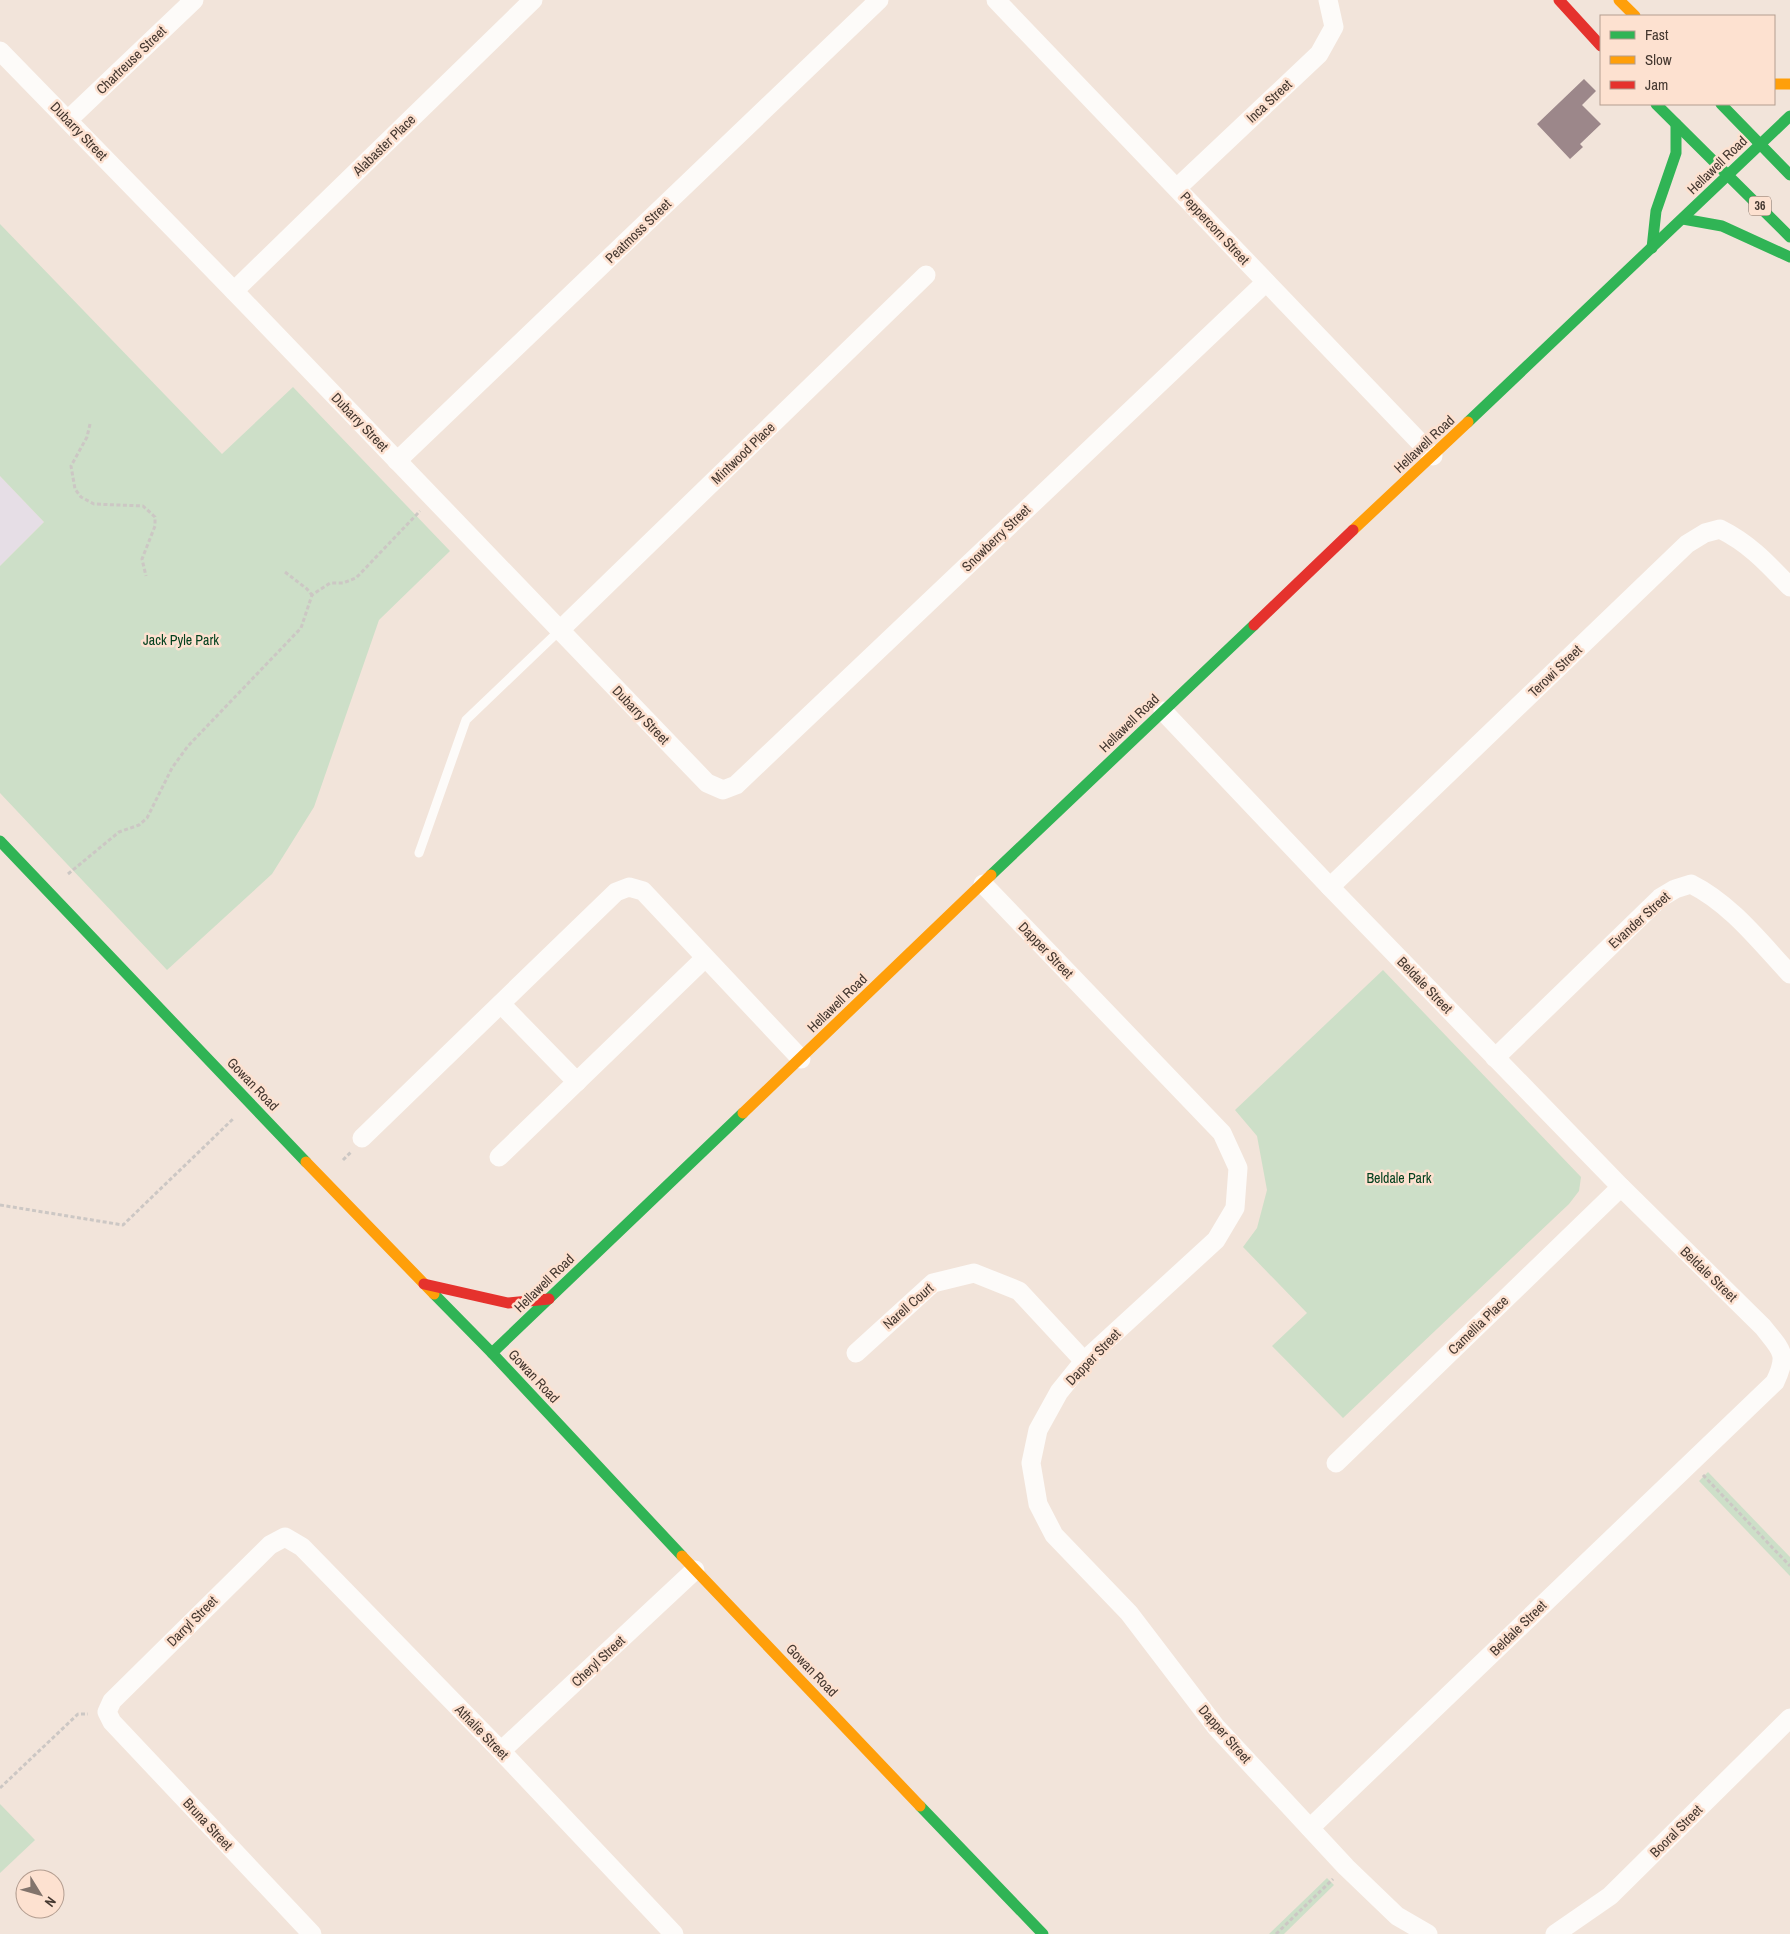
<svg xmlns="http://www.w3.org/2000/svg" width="1790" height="1934" font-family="'Archivo Narrow',sans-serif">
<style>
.education{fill:#e6dee6}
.green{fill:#cddfc8}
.building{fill:#9c878a}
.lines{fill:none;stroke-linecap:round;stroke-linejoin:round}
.path{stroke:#ccc7c4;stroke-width:3;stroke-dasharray:4 2.5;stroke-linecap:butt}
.lane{stroke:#fdfbf9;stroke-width:9}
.street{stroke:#fdfbf9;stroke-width:19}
.fast{stroke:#30b455;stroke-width:11}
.slow{stroke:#ff9f0a;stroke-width:11}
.jam{stroke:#e5322d;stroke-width:11}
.labels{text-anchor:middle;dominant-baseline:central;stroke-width:5;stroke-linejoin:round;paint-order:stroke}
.shield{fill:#fde1d0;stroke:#7c6b60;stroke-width:1}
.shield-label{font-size:12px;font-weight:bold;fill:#453830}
.street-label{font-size:14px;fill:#453830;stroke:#fde1d0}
.park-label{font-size:14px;fill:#02401d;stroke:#fde1d0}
</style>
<rect width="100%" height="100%" fill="#f2e4da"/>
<!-- education -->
<path class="education" d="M0 476 44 522 0 566Z"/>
<!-- green -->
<g class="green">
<path d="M0 224 222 454 293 387 450 551 379 620 314 807 272 874 167 970 0 793V566L44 522 0 476Z"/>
<path d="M1383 970 1581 1177 1579 1191 1569 1204 1343 1418 1272 1346 1307 1313 1243 1247 1257 1228 1267 1190 1257 1136 1235 1110Z"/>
<path d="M1708 1472 1790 1557V1576L1699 1481Z"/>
<path d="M0 1804 35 1840 0 1873Z"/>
<path d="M1327 1878 1334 1885 1284 1934H1269Z"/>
</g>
<!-- building -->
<path class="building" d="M1584 79 1596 91 1582 105 1601 124 1580 144 1583 147 1570 159 1537 124Z"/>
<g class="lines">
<!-- path -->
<g class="path">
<path d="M90 424 87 437 71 466 75 489 81 497 94 504 143 506 155 517V526L142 559 146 576"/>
<path d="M285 572 307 589 312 595"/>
<path d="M68 874 119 832 139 825 147 818 172 768 188 746 301 628 312 595 330 583H343L356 578 420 511"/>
<path d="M343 1160 351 1152"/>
<path d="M0 1205 123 1225 234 1118"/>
<path d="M1703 1475 1790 1566"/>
<path d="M0 1788 78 1714H88"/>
<path d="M1276 1934 1333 1879"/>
</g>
<!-- lane -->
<path class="lane" d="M419 853 466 720 559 631"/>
<!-- street -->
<g class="street">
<path d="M996 0 1433 456"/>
<path d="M0 51 234 291 707 783 723 790 736 785 1266 282"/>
<path d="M68 120 194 0"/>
<path d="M1177 188 1319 54 1334 27 1328 0"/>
<path d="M234 291 533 0"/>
<path d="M397 461 879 0"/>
<path d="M559 631 926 275"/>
<path d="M1163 711 1330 887 1621 1187 1763 1327C1781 1350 1789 1353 1775 1382L1310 1828"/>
<path d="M983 884 1222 1133 1238 1168 1235 1208 1216 1240 1084 1361 1059 1392 1038 1430 1031 1463 1038 1504 1054 1535 1129 1613 1216 1727 1346 1867 1397 1916 1428 1934"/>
<path d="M1330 887 1687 544 1705 533 1720 529C1750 544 1767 563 1790 587"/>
<path d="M501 1004 577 1082"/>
<path d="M1495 1058 1660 898 1675 889 1691 884C1731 904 1760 942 1790 974"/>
<path d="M362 1138 616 892 629 887 643 891 801 1059"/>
<path d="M499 1157 705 958"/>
<path d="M856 1353 933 1283 974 1273 1019 1291 1084 1361"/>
<path d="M1336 1463 1621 1187"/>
<path d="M501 1751 695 1570"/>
<path d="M312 1934 112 1722 107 1712 112 1701 270 1545 285 1537 302 1547 501 1751 674 1934"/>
<path d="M1555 1934 1610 1896 1790 1718"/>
</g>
<!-- fast -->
<g class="fast">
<path d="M1656 104 1790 237"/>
<path d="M1721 104 1790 175"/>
<path d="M1683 219 1722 226 1790 257"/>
<path d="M1652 248 1656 211 1676 153V124"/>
<path d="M1468 422 1790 116"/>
<path d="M0 841 306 1162"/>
<path d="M991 875 1254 625"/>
<path d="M434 1294 492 1353 682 1556"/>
<path d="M492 1353 743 1113"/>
<path d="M920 1806 1043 1934"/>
</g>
<!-- slow -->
<g class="slow">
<path d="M1619 0 1635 16"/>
<path d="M1774 84H1790"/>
<path d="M1353 530 1468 422"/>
<path d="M743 1113 991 875"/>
<path d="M306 1162 434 1294"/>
<path d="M682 1556 920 1806"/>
</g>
<!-- jam -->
<g class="jam">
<path d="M1559 0 1601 46"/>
<path d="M1254 625 1353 530"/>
<path d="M424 1284 508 1303 549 1299"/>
</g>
</g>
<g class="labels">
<!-- shield labels -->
<rect class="shield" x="1749" y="196.5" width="22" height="19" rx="4"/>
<g class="shield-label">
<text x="1760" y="206">36</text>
</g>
<!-- street labels -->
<g class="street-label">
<text transform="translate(131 60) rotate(-44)">Chartreuse Street</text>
<text transform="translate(1269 101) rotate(-43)">Inca Street</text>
<text transform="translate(79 131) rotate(46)">Dubarry Street</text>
<text transform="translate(384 145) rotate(-44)">Alabaster Place</text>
<text transform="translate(1717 165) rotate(-44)">Hellawell Road</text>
<text transform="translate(1215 228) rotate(47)">Peppercorn Street</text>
<text transform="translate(638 231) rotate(-44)">Peatmoss Street</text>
<text transform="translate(360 422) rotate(46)">Dubarry Street</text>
<text transform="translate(1424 444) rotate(-43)">Hellawell Road</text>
<text transform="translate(743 453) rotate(-44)">Mintwood Place</text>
<text transform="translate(996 538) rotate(-44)">Snowberry Street</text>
<text transform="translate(1555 671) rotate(-44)">Terowi Street</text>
<text transform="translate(641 715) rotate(46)">Dubarry Street</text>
<text transform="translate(1129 723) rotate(-44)">Hellawell Road</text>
<text transform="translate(1639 920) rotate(-42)">Evander Street</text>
<text transform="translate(1046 950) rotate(46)">Dapper Street</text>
<text transform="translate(1425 985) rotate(46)">Beldale Street</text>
<text transform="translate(837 1003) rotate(-44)">Hellawell Road</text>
<text transform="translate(253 1084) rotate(46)">Gowan Road</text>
<text transform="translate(1709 1274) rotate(44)">Beldale Street</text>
<text transform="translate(544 1283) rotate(-44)">Hellawell Road</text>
<text transform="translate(908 1306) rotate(-41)">Narell Court</text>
<text transform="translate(1478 1325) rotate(-44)">Camellia Place</text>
<text transform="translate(1093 1357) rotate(-46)">Dapper Street</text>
<text transform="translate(534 1376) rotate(47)">Gowan Road</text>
<text transform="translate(192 1621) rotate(-45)">Darryl Street</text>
<text transform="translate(1518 1628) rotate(-44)">Beldale Street</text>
<text transform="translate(598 1661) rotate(-43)">Cheryl Street</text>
<text transform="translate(812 1670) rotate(46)">Gowan Road</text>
<text transform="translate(482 1732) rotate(46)">Athalie Street</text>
<text transform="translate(1225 1734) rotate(49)">Dapper Street</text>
<text transform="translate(208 1824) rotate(47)">Bruna Street</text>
<text transform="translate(1676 1831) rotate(-45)">Booral Street</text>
</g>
<!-- park labels -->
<g class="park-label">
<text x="181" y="640">Jack Pyle Park</text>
<text x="1399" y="1178">Beldale Park</text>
</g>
</g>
<!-- legend -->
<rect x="1600" y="15" width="175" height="90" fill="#fde1d0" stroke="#b39d90"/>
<rect x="1610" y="31" width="25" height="8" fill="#30b455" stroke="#b39d90"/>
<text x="1645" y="40" font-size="15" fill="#453830">Fast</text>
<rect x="1610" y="56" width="25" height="8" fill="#ff9f0a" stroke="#b39d90"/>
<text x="1645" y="65" font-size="15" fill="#453830">Slow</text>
<rect x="1610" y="81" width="25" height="8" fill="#e5322d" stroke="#b39d90"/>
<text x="1645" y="90" font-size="15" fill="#453830">Jam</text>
<!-- north arrow -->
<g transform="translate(40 1894) rotate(127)"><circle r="24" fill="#fde1d0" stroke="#b39d90"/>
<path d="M0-4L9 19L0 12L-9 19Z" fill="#82746c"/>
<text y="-8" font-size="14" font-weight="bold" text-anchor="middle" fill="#453830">N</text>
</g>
</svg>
